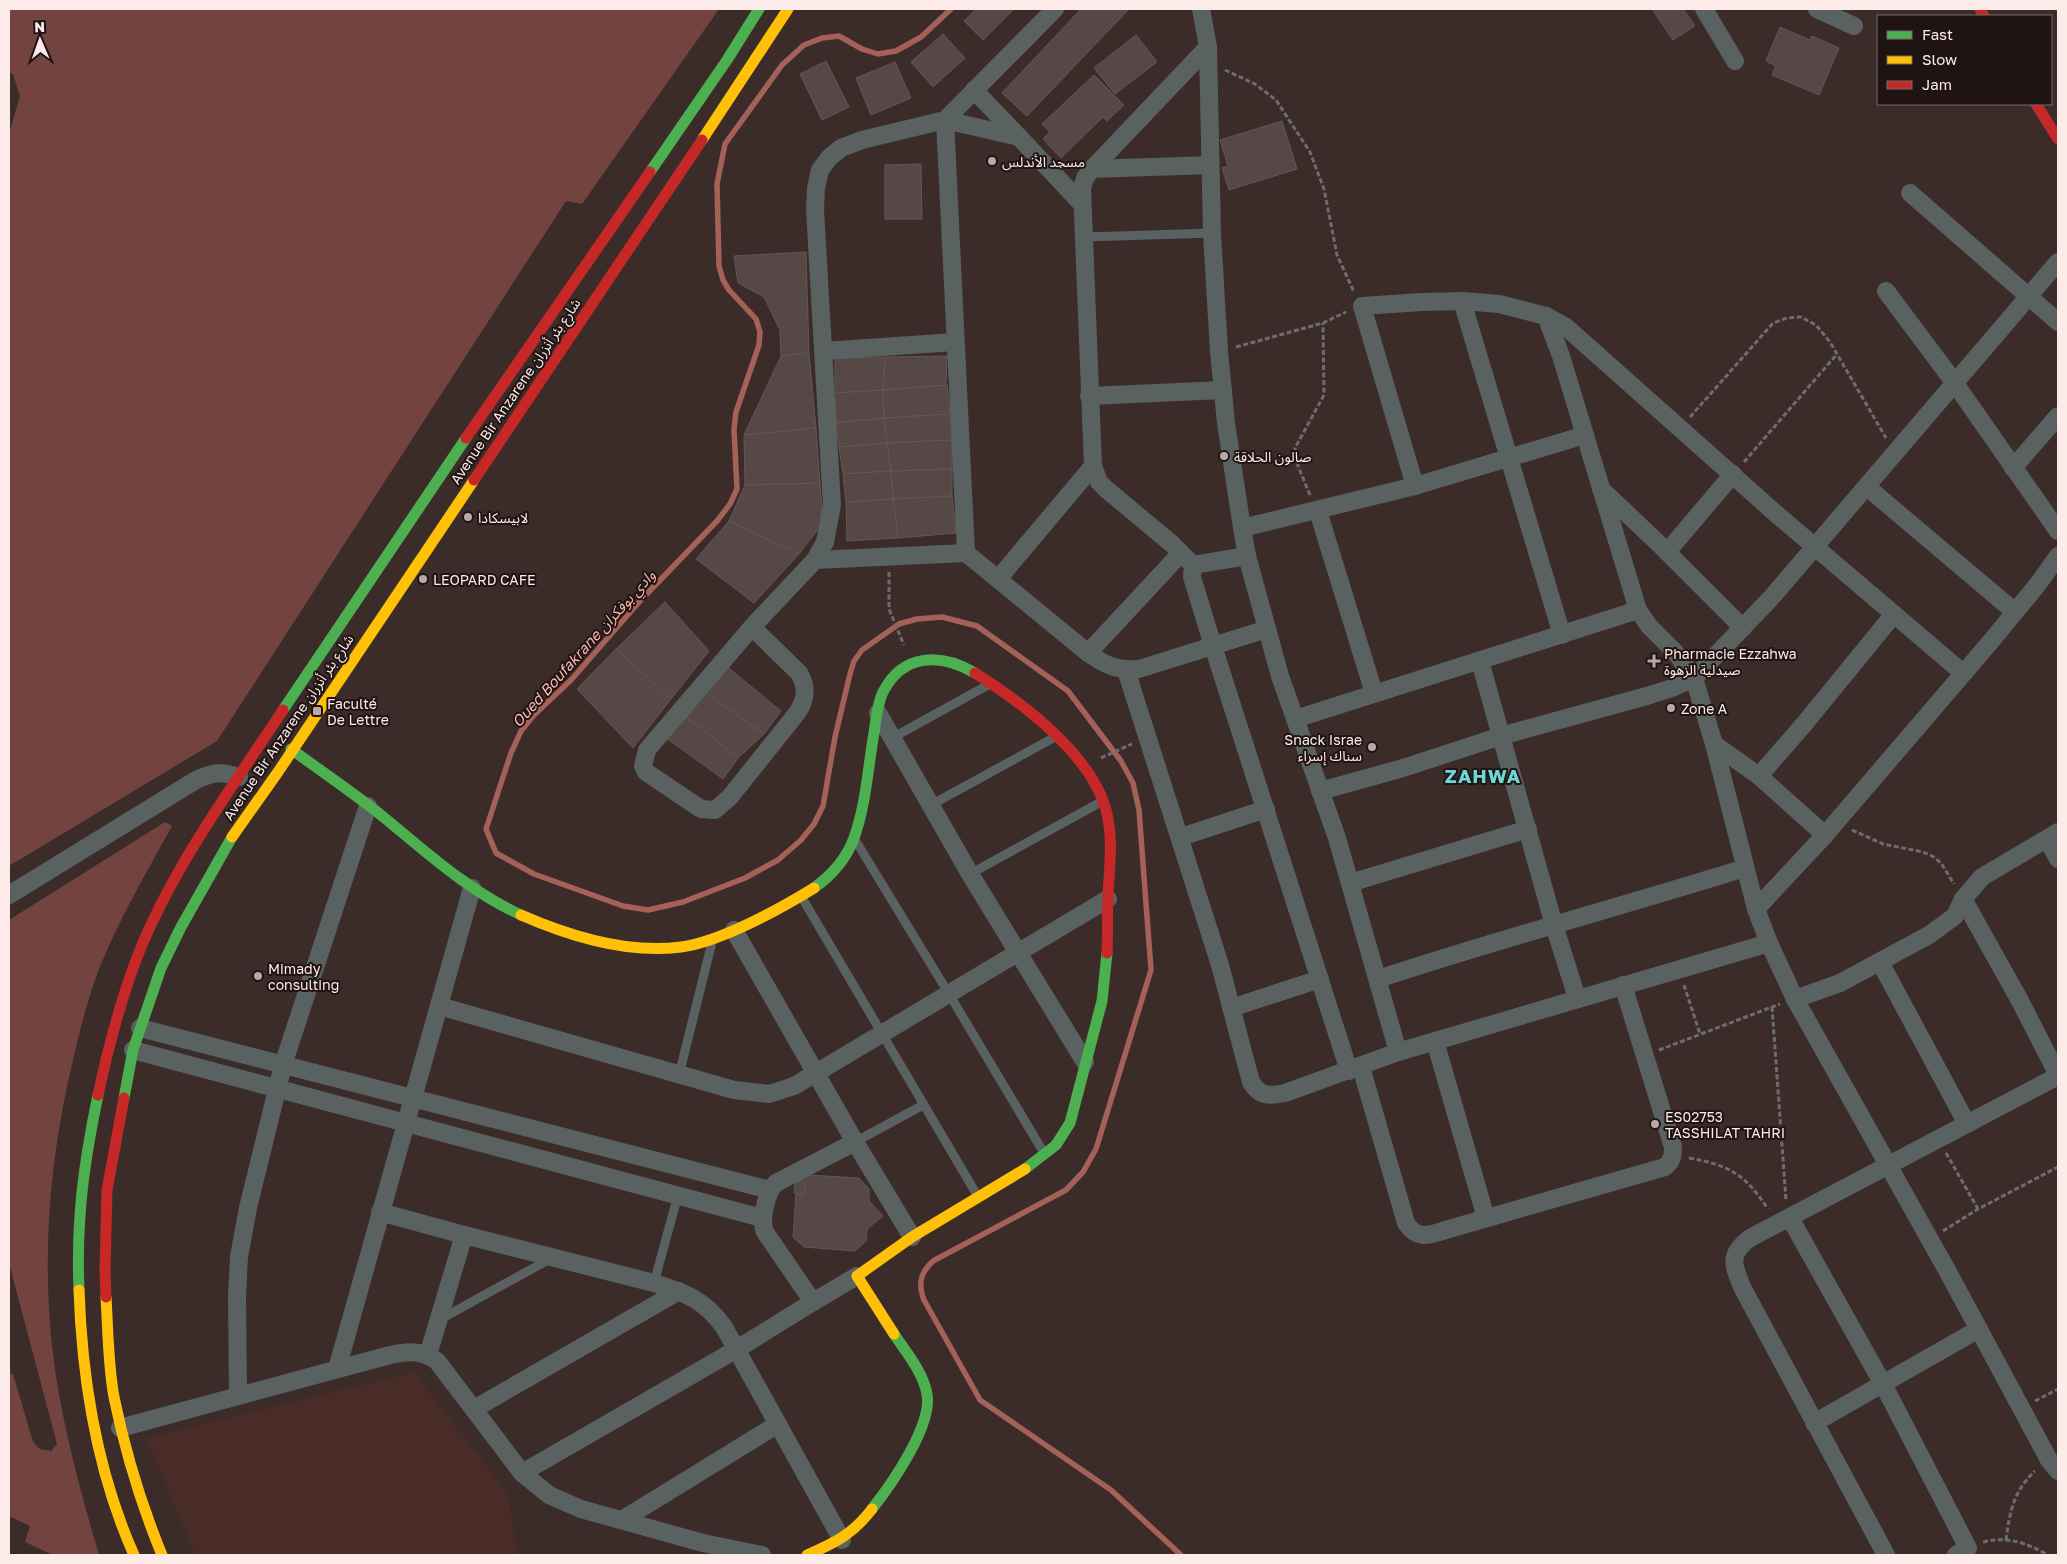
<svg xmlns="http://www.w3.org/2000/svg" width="2067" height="1564" font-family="'Golos Text','Noto Sans Arabic',sans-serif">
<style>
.built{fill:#492b27}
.green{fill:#73443f}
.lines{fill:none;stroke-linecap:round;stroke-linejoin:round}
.stream{stroke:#a56158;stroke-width:5.5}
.building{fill:#554846;stroke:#635755}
.path{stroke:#6c6e6d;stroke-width:3;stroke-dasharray:5 2.5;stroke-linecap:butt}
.lane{stroke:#596261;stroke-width:9}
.street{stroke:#596261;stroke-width:18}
.fast{stroke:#4caf50;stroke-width:11}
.slow{stroke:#ffc107;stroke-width:11}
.jam{stroke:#c62828;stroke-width:11}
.poi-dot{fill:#b9a8a6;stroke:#1f1412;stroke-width:2}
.labels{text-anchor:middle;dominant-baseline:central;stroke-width:4;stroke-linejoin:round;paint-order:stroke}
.poi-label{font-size:14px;fill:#fdebe9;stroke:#1f1412;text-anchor:start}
.street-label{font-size:14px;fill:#fdebe9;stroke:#1f1412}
.water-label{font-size:15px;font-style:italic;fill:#f8b8af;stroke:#1f1412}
.district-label{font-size:19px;font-weight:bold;letter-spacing:1px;fill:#6bd7d6;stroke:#1f1412}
</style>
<rect width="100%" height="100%" fill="#3b2c2a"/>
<!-- built -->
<path class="built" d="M414 1372 508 1494 517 1555H195L146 1438Z"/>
<!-- green -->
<g class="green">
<path d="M9 9H719L582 204 566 201 217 741 9 866V134L20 96 13 74 9 72Z"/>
<path d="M165 822 172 826C146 873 119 919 99 969 88 998 80 1029 73 1060 48 1164 40 1271 56 1377 66 1438 82 1497 99 1555H53L25 1542 30 1526 9 1516V1374H13L33 1442 40 1449 51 1451 57 1444 9 1263V920Z"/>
</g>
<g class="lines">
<!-- stream -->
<path class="stream" d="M951 9 921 37 896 51 878 54 862 49 839 36 822 38 804 45 782 65 725 144 717 184 719 266 723 280 729 290 756 319 760 332 759 345 736 412 734 429 737 489 730 504 717 521 640 601 571 680 533 716 521 731 511 753 486 829 496 853 534 874 623 906 648 910 683 902 745 878 778 860 801 840 814 824 823 806 835 737 850 674 854 661 862 650 899 624 917 619 942 617 977 626 1068 691 1121 761 1133 783 1139 810 1151 970 1096 1149 1083 1172 1066 1190 933 1261C920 1273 918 1284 924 1300L980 1400 1111 1490 1181 1555"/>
</g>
<!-- building -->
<g class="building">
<path d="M976 9H1014L983 40 964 21Z"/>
<path d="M1081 9H1129L1027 116 1002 93Z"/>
<path d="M1652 9H1683L1695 26 1673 40Z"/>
<path d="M1780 27 1810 40 1812 36 1839 48 1819 95 1772 75 1776 66 1766 61Z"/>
<path d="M943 34 965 58 933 87 911 62Z"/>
<path d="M1136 35 1157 62 1115 94 1094 68Z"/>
<path d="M826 61 849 107 822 120 800 74Z"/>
<path d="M895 62 911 98 871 115 856 78Z"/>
<path d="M1094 75 1124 105 1107 121 1103 117 1061 158 1043 139 1050 132 1042 124Z"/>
<path d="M1282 121 1297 169 1229 190 1222 168 1228 166 1220 140Z"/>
<path d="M921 164 922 219H885V165Z"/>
<path d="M806 252 809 353 781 356 780 330 764 297 738 283 734 256Z"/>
<path d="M809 353 816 428 744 435 781 356Z"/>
<path d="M947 356 946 385 883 390 885 357Z"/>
<path d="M885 357 883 390 835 393V358Z"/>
<path d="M947 385 950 414 884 418 883 390Z"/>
<path d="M883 390 884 418 836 423 835 393Z"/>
<path d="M950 414 952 440 887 443 884 418Z"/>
<path d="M884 418 887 443 839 447 836 423Z"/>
<path d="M816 428 820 483 745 485 744 435Z"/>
<path d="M952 440V469L891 471 887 443Z"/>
<path d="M887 443 891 471 843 474 839 447Z"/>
<path d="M952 469V496L893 499 891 471Z"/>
<path d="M891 471 893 499 846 502 843 474Z"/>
<path d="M820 483 823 523 799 554 729 521 745 485Z"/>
<path d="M952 496 956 533 898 538 893 499Z"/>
<path d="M893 499 898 538 847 541 846 502Z"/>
<path d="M729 521 799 554 754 603 696 559Z"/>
<path d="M665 602 709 651 671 699 616 649Z"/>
<path d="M616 649 671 699 633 748 577 689Z"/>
<path d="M725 665 781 711 764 734 703 691Z"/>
<path d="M703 691 764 734 738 758 684 715Z"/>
<path d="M684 715 738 758 723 779 666 738Z"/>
<path d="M809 1175 859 1178 869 1189V1201L883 1216 867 1229 866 1241 855 1251 804 1247 793 1237 796 1194H804L805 1183 797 1182Z"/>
<path d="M795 1182 805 1183 804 1194 794 1193Z"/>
</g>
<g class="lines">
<!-- path -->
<g class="path">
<path d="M1225 70 1255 84 1276 100 1310 152 1324 189 1337 255 1354 292"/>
<path d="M1236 347 1323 323 1346 312"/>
<path d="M1690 417 1773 323 1787 318 1801 317 1816 325 1830 342 1886 438"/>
<path d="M1744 462 1837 354"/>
<path d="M1310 495 1298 466 1295 448 1324 395 1323 323"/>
<path d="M889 572V609L904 645"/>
<path d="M1101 758 1132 744"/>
<path d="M1852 830 1883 844 1923 852 1934 857 1941 863 1954 884"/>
<path d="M1684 985 1700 1034"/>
<path d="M1772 1007 1786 1201"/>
<path d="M1659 1050 1780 1004"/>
<path d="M1946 1153 1978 1209"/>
<path d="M1689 1158C1729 1165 1745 1174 1768 1209"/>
<path d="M1943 1231 1978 1209 2058 1167"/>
<path d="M2035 1401 2058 1389"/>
<path d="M2006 1540C2010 1511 2013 1492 2035 1471"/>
<path d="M1983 1542C2008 1536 2027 1543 2048 1555"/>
</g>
<!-- lane -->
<g class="lane">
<path d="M1085 237 1212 233"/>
<path d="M892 738 988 685"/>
<path d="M931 805 1055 737"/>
<path d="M857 843 949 994 1044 1153"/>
<path d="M970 874 1101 802"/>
<path d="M801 896 977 1195"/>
<path d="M679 1075 712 942"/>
<path d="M855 1142 923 1105"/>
<path d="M654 1283 678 1195"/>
<path d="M439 1320 550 1259"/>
</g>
<!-- street -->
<g class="street">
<path d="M1201 9 1208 47 1212 233 1219 352 1226 423 1242 528 1247 556 1280 676 1337 838 1398 1052"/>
<path d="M1704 9 1735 61"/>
<path d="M1817 9 1854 26"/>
<path d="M1208 47 1092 169 1085 178 1082 188 1093 466 1099 482 1106 489 1172 544 1193 565 1192 577 1213 646 1349 1071"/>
<path d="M974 90 1019 137"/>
<path d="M1092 169 1210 165"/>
<path d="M1910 193 2058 322"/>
<path d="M1886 291 1954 382 2058 531"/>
<path d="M1462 301 1562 635"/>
<path d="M1546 316 1561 356 1638 610 1649 626 1675 652 1694 678 1714 744 1756 909 1769 943 1795 999 1948 1272 2049 1460 2058 1471"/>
<path d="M823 351 955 342"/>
<path d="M1089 396 1223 390"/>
<path d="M2013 468 2058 416"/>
<path d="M1415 486 1362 306 1422 302 1462 301 1499 304 1546 316 1566 327 1774 512 1963 673"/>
<path d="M1867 487 2015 612"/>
<path d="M1601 489 1657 542 1743 628"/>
<path d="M1318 511 1374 693"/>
<path d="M1242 528 1415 486 1585 435"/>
<path d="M1667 552 1733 474"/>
<path d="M966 553 945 120 1019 137 1082 204"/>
<path d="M815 560 966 553 1088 653C1105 665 1117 671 1139 669L1267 629"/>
<path d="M1193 565 1247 556"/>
<path d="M998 579 1093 466"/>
<path d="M752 627 799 673C808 688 806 700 797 713L730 797 715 810 701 809 646 772 643 766 647 750 752 627 815 560 825 542 832 505 815 210 816 188 820 170 829 158 841 148 862 140 945 120 1055 9"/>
<path d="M1088 653 1181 553"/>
<path d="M1480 661 1554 925 1577 998"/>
<path d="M1126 670 1220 965 1251 1082C1260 1097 1269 1096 1285 1093L1398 1052 1769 943"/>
<path d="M878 713 970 874 1085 1062"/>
<path d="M1295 719 1638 610"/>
<path d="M1714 744 1759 776 1825 835"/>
<path d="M1759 776 1805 723 1894 614"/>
<path d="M1320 791 1403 768 1501 736 1647 696 1672 688 1694 678 1771 598 2058 262"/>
<path d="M1181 837 1266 809"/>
<path d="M2047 839 2058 859"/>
<path d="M1350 883 1528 829"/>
<path d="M9 895 196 780C214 772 220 771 239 777"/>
<path d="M1963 899 2019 999 2058 1075"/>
<path d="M1756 909 1825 835 1992 640 2038 584 2058 556"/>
<path d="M734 930 855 1142 912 1237"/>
<path d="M1880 962 1967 1124"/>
<path d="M1378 979C1499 939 1623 906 1745 868"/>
<path d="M1795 999 1840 983 1929 935 1955 916 1963 899 1982 877 2058 832"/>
<path d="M439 1006 734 1090 769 1094 794 1086 1108 899"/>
<path d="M1231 1008 1320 979"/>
<path d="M140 1028 770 1190"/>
<path d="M1435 1041 1486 1218"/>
<path d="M133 1050 762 1218"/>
<path d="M1361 1067 1406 1223C1418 1242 1431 1234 1449 1229L1665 1167C1672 1161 1673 1156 1673 1147L1623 985"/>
<path d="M855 1142 776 1183C766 1192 760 1221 765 1232L813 1302 857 1276"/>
<path d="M380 1212 464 1235 654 1283C685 1293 704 1299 724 1327L842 1540"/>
<path d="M1790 1218 1883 1384 1968 1548 1956 1555"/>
<path d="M428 1355 464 1235"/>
<path d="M337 1369 472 888"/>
<path d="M238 1396 237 1296 239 1257 248 1208 283 1065 368 806"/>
<path d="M474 1409 679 1291"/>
<path d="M1814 1423 1979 1329"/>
<path d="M120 1428 390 1355C408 1351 421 1350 437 1361L522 1473 549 1495 581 1509 703 1543 762 1555"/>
<path d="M522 1473 737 1349 813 1302"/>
<path d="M622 1520 778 1424"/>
<path d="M1886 1555 1742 1287C1733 1264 1728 1255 1750 1238L2058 1076"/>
</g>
<!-- fast -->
<g class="fast">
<path d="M650 172 727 60 759 9"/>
<path d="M283 710 466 438"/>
<path d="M291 749C321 771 352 792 381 815 425 851 468 891 521 915"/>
<path d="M814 888C832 875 846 860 854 838 866 805 868 767 874 733 876 720 877 704 883 692 903 653 941 653 975 673"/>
<path d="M124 1098 133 1050 161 968 181 927 232 837"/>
<path d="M1025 1169 1056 1145 1070 1123 1102 1001 1107 953"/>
<path d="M79 1290C76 1220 84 1162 98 1095"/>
<path d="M872 1509C891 1485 933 1425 927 1394 923 1372 906 1352 894 1334"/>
</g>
<!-- slow -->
<g class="slow">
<path d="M702 140 788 9"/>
<path d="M232 837 278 772 474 480"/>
<path d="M521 915C569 936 629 954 681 947 720 942 780 909 814 888"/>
<path d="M79 1290C82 1379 97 1472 134 1555"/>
<path d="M106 1297C108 1330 108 1364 114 1397 125 1451 141 1504 162 1555"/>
<path d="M894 1334 857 1276 912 1237 1025 1169"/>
<path d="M807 1555C835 1543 853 1534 872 1509"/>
</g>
<!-- jam -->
<g class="jam">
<path d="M1980 9 1984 16"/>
<path d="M2036 104 2058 139"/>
<path d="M466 438 650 172"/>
<path d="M474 480 702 140"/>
<path d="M975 673C1024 704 1098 759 1108 819 1113 845 1109 870 1108 896 1107 915 1108 934 1107 953"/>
<path d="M98 1095C109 1044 122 993 142 945 178 860 233 786 283 710"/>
<path d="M106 1297 105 1270 107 1190 124 1098"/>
</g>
</g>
<!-- markers -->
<g class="poi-dot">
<circle cx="992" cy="161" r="5"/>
<circle cx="1224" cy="456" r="5"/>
<circle cx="468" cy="517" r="5"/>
<circle cx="423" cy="579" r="5"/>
<path d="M1651.5 653.5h5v5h5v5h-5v5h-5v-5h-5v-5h5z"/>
<circle cx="1671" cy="708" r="5"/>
<rect x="312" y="706" width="10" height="10" rx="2.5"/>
<circle cx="1372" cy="747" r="5"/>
<circle cx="258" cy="976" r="5"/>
<circle cx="1655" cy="1124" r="5"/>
</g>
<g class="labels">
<!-- poi labels -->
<g class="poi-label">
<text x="1002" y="161">مسجد الأندلس</text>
<text x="1234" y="456">صالون الحلاقة</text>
<text x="478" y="517">لابيسكادا</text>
<text x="433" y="579">LEOPARD CAFE</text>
<text x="1664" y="653">Pharmacie Ezzahwa<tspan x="1664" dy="16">صيدلية الزهوة</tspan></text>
<text x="327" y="703">Faculté<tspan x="327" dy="16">De Lettre</tspan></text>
<text x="1681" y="708">Zone A</text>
<text x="1362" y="739" text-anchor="end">Snack Israe<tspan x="1362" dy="16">سناك إسراء</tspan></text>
<text x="268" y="968">Mimady<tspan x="268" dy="16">consulting</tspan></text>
<text x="1665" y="1116">ES02753<tspan x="1665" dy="16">TASSHILAT TAHRI</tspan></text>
</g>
<!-- street labels -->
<g class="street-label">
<text transform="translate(515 391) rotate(-56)">Avenue Bir Anzarene شارع بئر أنزران</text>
<text transform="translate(288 727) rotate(-56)">Avenue Bir Anzarene شارع بئر أنزران</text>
</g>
<!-- water labels -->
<g class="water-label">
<text transform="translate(583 648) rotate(-48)">Oued Boufakrane وادي بوفكران</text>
</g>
<!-- district labels -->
<g class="district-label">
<text x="1483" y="775">ZAHWA</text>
</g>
</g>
<!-- border -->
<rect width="2067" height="1564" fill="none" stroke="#fdebe9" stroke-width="20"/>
<!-- legend -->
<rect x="1877" y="15" width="175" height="90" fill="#1f1412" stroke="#786a68"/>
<rect x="1887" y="31" width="25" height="8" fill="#4caf50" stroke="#786a68"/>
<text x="1922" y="40" font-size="15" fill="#fdebe9">Fast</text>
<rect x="1887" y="56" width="25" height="8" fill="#ffc107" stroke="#786a68"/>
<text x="1922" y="65" font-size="15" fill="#fdebe9">Slow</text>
<rect x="1887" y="81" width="25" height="8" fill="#c62828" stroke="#786a68"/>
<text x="1922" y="90" font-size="15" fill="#fdebe9">Jam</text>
<!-- north arrow -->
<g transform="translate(40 40) rotate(358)" stroke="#1f1412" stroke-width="4" paint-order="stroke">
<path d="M0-4L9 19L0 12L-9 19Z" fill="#fdebe9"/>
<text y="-8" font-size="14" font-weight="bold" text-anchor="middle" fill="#fdebe9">N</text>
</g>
</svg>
